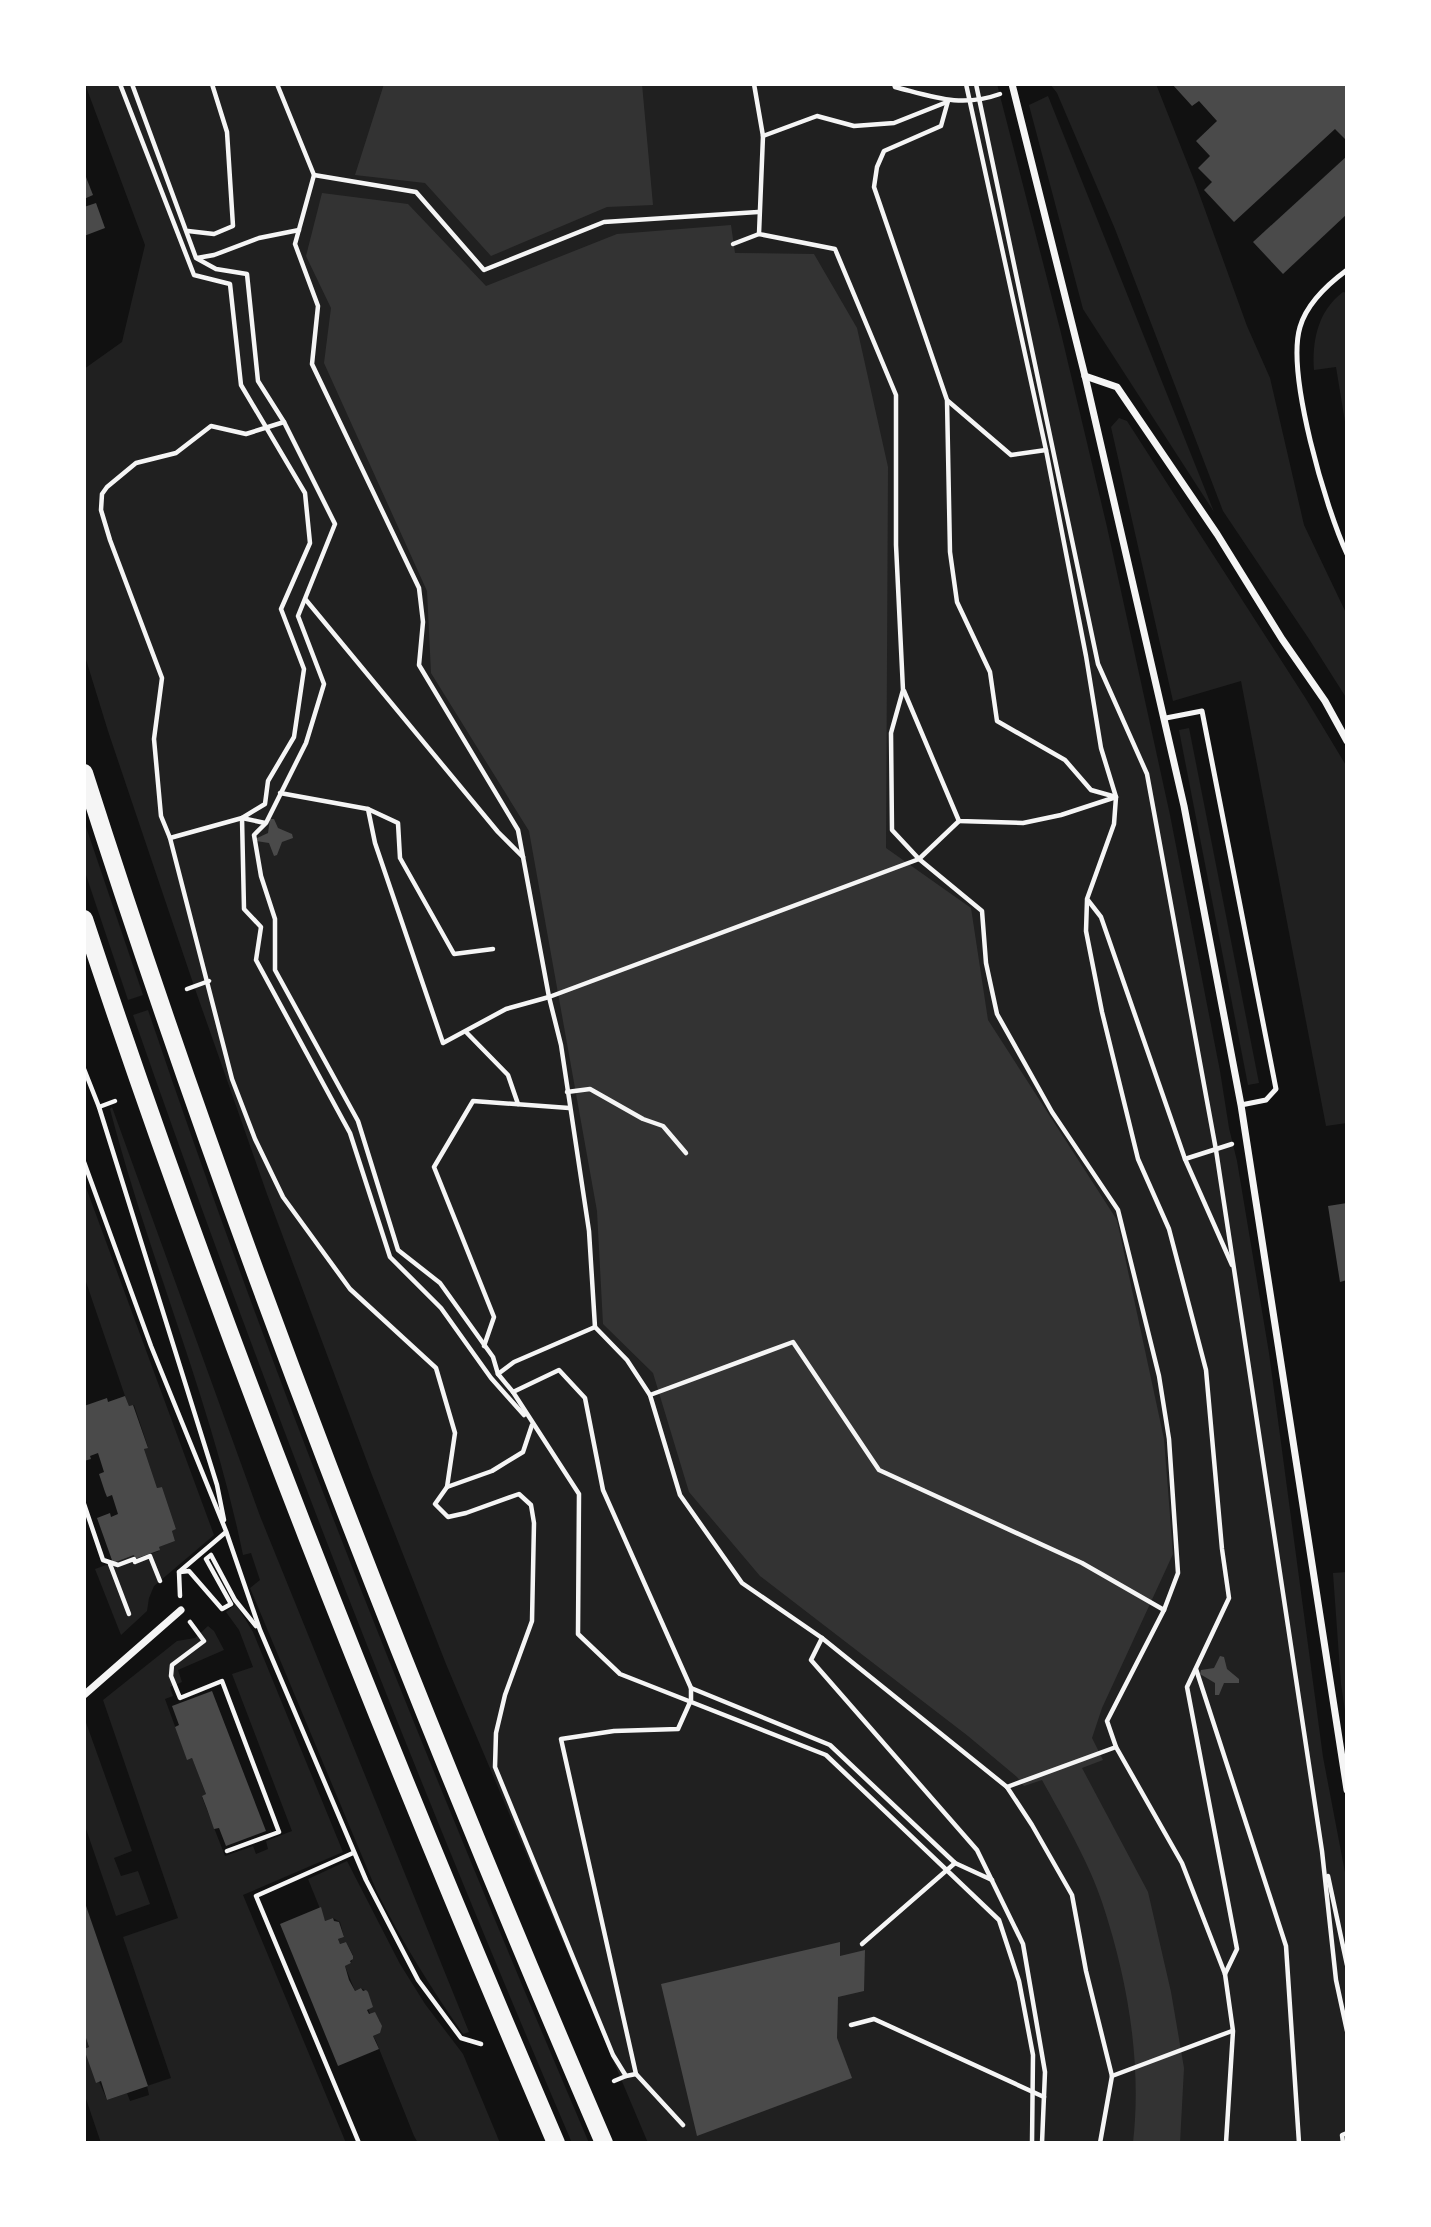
<svg xmlns="http://www.w3.org/2000/svg" width="1431" height="2227" font-family="'Exo 2',sans-serif">
<style>
.green{fill:#202020}
.water{fill:#333}
.building{fill:#4a4a4a}
.lines{fill:none;stroke-linecap:round;stroke-linejoin:round}
.path{stroke:#f5f5f5;stroke-width:4.5}
.service{stroke:#f5f5f5;stroke-width:5}
.minor{stroke:#f5f5f5;stroke-width:7}
.primary{stroke:#f5f5f5;stroke-width:18}
</style>
<rect width="100%" height="100%" fill="#111"/>
<!-- green -->
<g class="green">
<path d="M85 84H997L1060 329 1107 527 1170 815 1220 1071 1229 1128 1237 1161 1269 1353 1323 1757 1347 1883V2143H648L446 1664 372 1475 267 1194 194 986 108 731 84 653V369L122 342 145 245Z"/>
<path d="M1050 84H1156L1196 185 1247 326 1270 378 1304 525 1347 615V699L1309 639 1223 511 1115 229 1057 93Z"/>
<path d="M1048 96 1214 512 1083 309 1029 105Z"/>
<path d="M1343 292 1347 293V434L1336 367 1314 370C1312 340 1318 311 1343 292Z"/>
<path d="M1119 418 1127 421 1306 699 1347 767V1123L1326 1126 1241 681 1173 701 1111 427Z"/>
<path d="M1189 728 1259 1083 1248 1085 1179 730Z"/>
<path d="M84 821 143 995 128 1000 84 869Z"/>
<path d="M148 1010C278 1395 430 1770 589 2143H572C413 1772 266 1397 133 1015Z"/>
<path d="M112 1107 260 1516 469 2032 463 2034C431 1988 402 1942 377 1892L250 1588 260 1580 251 1553 243 1555C212 1403 149 1259 110 1109Z"/>
<path d="M84 1182 214 1535 154 1586 149 1598 147 1611 121 1635 95 1569 134 1555 136 1559 159 1551V1547L175 1541 172 1531 176 1529 162 1487 157 1488 144 1449 148 1447 134 1405 129 1406 125 1396 84 1276Z"/>
<path d="M1347 1572V1724L1341 1684 1333 1573Z"/>
<path d="M236 1604 253 1632 343 1852 243 1895 346 2143H101L84 2093V2032L89 2047 85 2049 107 2100 127 2093 130 2101 149 2095 147 2086 171 2078 123 1937 178 1918 103 1700 177 1641 195 1638 208 1626 214 1631 224 1650 178 1670 182 1682 170 1687 173 1696 165 1699 187 1759 192 1758 206 1794 202 1797 225 1856 253 1846 256 1854 268 1849 266 1841 292 1831 232 1674 253 1667 239 1630 226 1612Z"/>
<path d="M84 1717 132 1851 114 1858 121 1876 138 1871 150 1904 116 1916 84 1823Z"/>
<path d="M347 1861 400 1964 425 2004 463 2054 500 2143H418L414 2136 376 2041 373 2036 380 2033V2021C356 2010 379 1997 361 1988L355 1991 345 1966 351 1963 353 1955 346 1942 340 1944 338 1939 344 1937 340 1922 333 1918 325 1921 308 1879Z"/>
</g>
<!-- water -->
<g class="water">
<path d="M384 84H642L653 205 607 207 491 256 425 183 355 175Z"/>
<path d="M322 193 408 204 486 286 617 234 731 225 735 253 814 254 857 328 888 467 886 848 971 908 988 1020 1117 1220 1164 1439 1173 1554 1102 1708 1092 1738 1103 1760 1082 1768 1148 1892 1171 1992 1184 2068 1180 2143H1133C1142 2064 1128 1981 1103 1905 1090 1864 1063 1818 1042 1780L1024 1786 1017 1777 968 1736 760 1576 689 1492 653 1373 603 1324 597 1211 529 831 431 673 427 591 324 363 331 308 306 256Z"/>
</g>
<!-- building -->
<g class="building">
<path d="M1172 84H1347V141L1335 129 1234 222 1204 190 1212 182 1198 168 1210 156 1196 141 1217 121 1199 101 1192 106Z"/>
<path d="M1347 156V214L1283 274 1253 242Z"/>
<path d="M84 172 93 195 84 199Z"/>
<path d="M96 203 105 228 84 236V207Z"/>
<path d="M270 819H274L278 828 292 834 293 838 282 842 277 855 274 856 269 843 256 841 255 839 268 833Z"/>
<path d="M1347 1203V1280L1340 1282 1328 1206Z"/>
<path d="M125 1396 129 1406 133 1405 148 1448 144 1449 157 1488 162 1487 176 1529 172 1531 175 1541 159 1547 160 1550 135 1559 134 1555 113 1563 97 1518 110 1513 111 1517 118 1514 112 1495 107 1497 105 1492 99 1474 104 1472 98 1453 90 1456 91 1459 84 1461V1406L107 1398 108 1402Z"/>
<path d="M1220 1656 1224 1657 1227 1669 1239 1679V1683H1224L1219 1695H1215V1683L1200 1674 1201 1670 1214 1668Z"/>
<path d="M212 1691 266 1831 226 1846 219 1828 214 1829 207 1809 202 1796 206 1794 192 1758 187 1760 175 1727 179 1725 172 1706Z"/>
<path d="M84 1900 148 2086 107 2100 101 2081 96 2083 84 2049 89 2047 84 2032Z"/>
<path d="M321 1907 325 1921 333 1918 334 1921 339 1922 344 1937 338 1939 340 1944 346 1942 353 1956V1959L350 1961 351 1963 345 1966 349 1980 355 1991 361 1988 363 1991 366 1990 368 1992 373 2007 367 2010 369 2014 375 2012 382 2026 380 2033 373 2036 379 2049 338 2066 280 1924Z"/>
<path d="M840 1942V1956L865 1950 864 1991 838 1997 837 2038 852 2078 697 2136 661 1984Z"/>
</g>
<g class="lines">
<!-- path -->
<g class="path">
<path d="M120 84 194 275 230 284 241 385 305 493 310 543 281 609 304 669 294 737 268 781 265 804 242 818 244 909 261 927 256 960 350 1133 390 1257 441 1308 491 1378 524 1415"/>
<path d="M132 84 196 258 216 269 247 274 258 381 284 422 335 524 298 616 324 684 306 743 266 823 254 835 261 876 275 919V970L358 1121 398 1250 440 1283 493 1357 498 1374 513 1392 579 1494 578 1634 620 1674 826 1755 999 1920 1019 1981 1033 2055 1032 2143"/>
<path d="M277 84 314 175 295 244 318 306 312 364 419 588 423 622 419 665 518 830 549 997 561 1045 589 1231 595 1327 627 1360 650 1395 680 1495 742 1583 822 1638 811 1660 977 1850 1023 1944 1045 2072 1042 2143"/>
<path d="M754 84 763 136 759 234 835 249 896 395V545L903 690 891 733 892 830 919 859 982 911 986 963 997 1014 1052 1112 1118 1210 1159 1376 1169 1439 1178 1573 1164 1610 1107 1721 1116 1747 1182 1863 1225 1974 1233 2031 1226 2143"/>
<path d="M894 84 895 87C934 97 961 108 1000 94"/>
<path d="M966 84 1046 450 1086 656 1101 748 1116 797 1114 824 1087 899 1101 917 1185 1159 1232 1265"/>
<path d="M976 84 1098 664 1147 774 1216 1150 1322 1851 1336 1980 1347 2031"/>
<path d="M763 136 817 116 854 126 894 123 947 102"/>
<path d="M314 175 416 192 484 270 604 222 758 212"/>
<path d="M188 231 214 234 233 226 227 132 212 84"/>
<path d="M733 244 759 234"/>
<path d="M197 258 214 255 259 238 299 230"/>
<path d="M948 401 1011 455 1046 450"/>
<path d="M284 422 246 434 211 426 176 453 136 463 107 487 102 494 101 510 110 540 162 678 154 739 161 816 170 838 232 1079 255 1139 283 1197 350 1289 436 1368 455 1433 447 1487 435 1504 448 1517 466 1513 519 1494 531 1505 534 1523 532 1621 505 1695 496 1733 495 1767 613 2055 626 2076 636 2074"/>
<path d="M306 600 498 832 523 857"/>
<path d="M904 691 959 821 1023 823 1061 815 1116 797 1091 790 1065 760 997 721 990 672 957 602 950 552 947 400 874 187 877 167 884 151 941 126 948 101"/>
<path d="M280 793 368 809 398 823 400 858 454 954 493 949"/>
<path d="M368 809 375 843 443 1043 506 1009 549 997 919 859 959 821"/>
<path d="M170 838 242 818 265 823"/>
<path d="M1087 900 1086 931 1102 1012 1138 1159 1169 1229 1206 1370 1222 1549 1229 1598 1187 1687 1237 1949 1225 1974"/>
<path d="M187 989 209 981"/>
<path d="M467 1033 508 1075 518 1104"/>
<path d="M84 1069 99 1107 217 1485 224 1520"/>
<path d="M567 1092 590 1089 643 1119 663 1126 686 1153"/>
<path d="M99 1107 115 1101"/>
<path d="M1185 1159 1232 1144"/>
<path d="M84 1162 151 1346 226 1531 260 1630 366 1880 418 1980 461 2038 481 2044"/>
<path d="M484 1346 494 1317 434 1167 473 1101 569 1108"/>
<path d="M498 1374 514 1362 595 1327"/>
<path d="M513 1392 559 1370 585 1398 603 1490 691 1688V1700L678 1729 614 1731 561 1739 636 2074 683 2125"/>
<path d="M650 1395 793 1342 879 1470 1082 1563 1164 1610"/>
<path d="M447 1487 492 1471 523 1452 532 1425"/>
<path d="M84 1504 103 1560 118 1565 134 1559 135 1562 150 1556 160 1581"/>
<path d="M110 1564 129 1614"/>
<path d="M179 1572 226 1532"/>
<path d="M179 1572 180 1596"/>
<path d="M180 1572 189 1571 222 1609 231 1604 206 1559 211 1555 235 1600 256 1626"/>
<path d="M190 1622 204 1641 172 1665 171 1676 180 1698 222 1681 279 1832 227 1851"/>
<path d="M822 1638 1007 1787 1032 1825 1072 1895 1086 1971 1112 2076 1100 2143"/>
<path d="M1196 1669 1286 1946 1299 2143"/>
<path d="M691 1688 830 1745 955 1863 992 1880"/>
<path d="M1007 1787 1116 1747"/>
<path d="M353 1853 256 1896 359 2143"/>
<path d="M1328 1876 1347 1965"/>
<path d="M862 1944 955 1863"/>
<path d="M851 2025 874 2019 1044 2097"/>
<path d="M1112 2076 1232 2031"/>
<path d="M614 2081 626 2076"/>
<path d="M1343 2143 1342 2135 1347 2133"/>
</g>
<!-- service -->
<g class="service">
<path d="M1347 270C1328 284 1307 303 1300 327 1286 374 1326 509 1347 554"/>
<path d="M1166 718 1202 711 1276 1089 1266 1100 1241 1105"/>
</g>
<!-- minor -->
<g class="minor">
<path d="M1012 84 1085 376 1184 806 1241 1105 1347 1790"/>
<path d="M1085 376 1117 387 1217 534 1282 639 1325 701 1347 741"/>
<path d="M84 1695 181 1610"/>
</g>
<!-- primary -->
<g class="primary">
<path d="M84 773C233 1239 411 1694 604 2143"/>
<path d="M84 919C221 1334 384 1741 556 2143"/>
</g>
</g>
<!-- border -->
<rect width="1431" height="2227" fill="none" stroke="#ffffff" stroke-width="172"/>
</svg>
